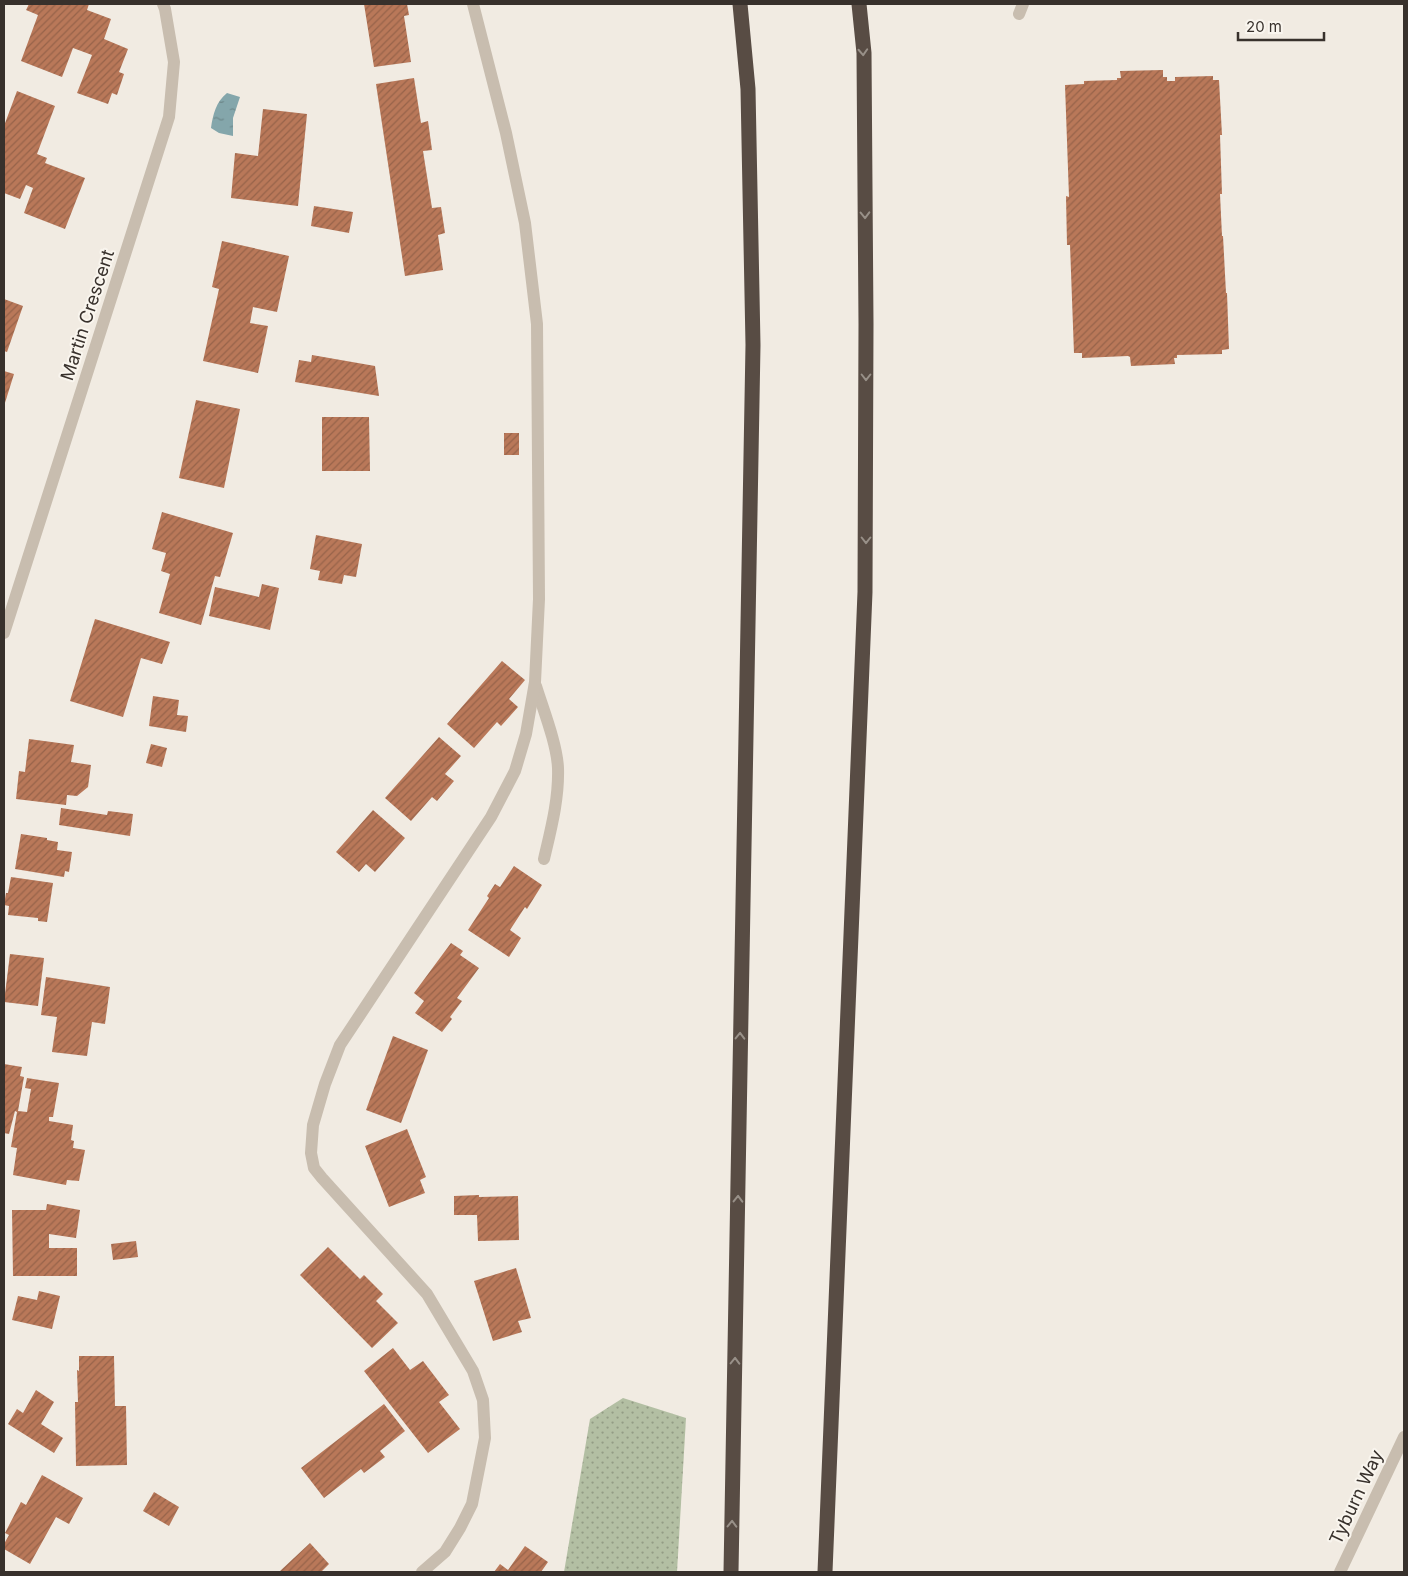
<svg xmlns="http://www.w3.org/2000/svg" width="1408" height="1576" font-family="Inter,sans-serif">
<style>
.grass{fill:url(#grass-dots)}
.water{fill:url(#water-ripples)}
.building{fill:url(#building-hatch)}
.lines{fill:none;stroke-linecap:round;stroke-linejoin:round}
.lane{stroke:#c8bdaf;stroke-width:12}
.street{stroke:#c8bdaf;stroke-width:12}
.highway{stroke:#584c44;stroke-width:15}
.oneway{stroke:#989088}
.labels{text-anchor:middle;dominant-baseline:central;stroke-width:4;stroke-linejoin:round;paint-order:stroke}
.street-label{font-size:18px;fill:#38312c;stroke:#f9f5ee}
</style>
<defs>
<pattern id="grass-dots" width="8" height="8" patternUnits="userSpaceOnUse" patternTransform="scale(1.25)"><rect width="8" height="8" fill="#b3bfa3"/><path d="M2 2h.1M6 6h.1" fill="none" stroke="#939c85" stroke-width="1.8" stroke-linecap="round"/></pattern>
<pattern id="water-ripples" width="26" height="14" patternUnits="userSpaceOnUse" patternTransform="scale(1.25)"><rect width="26" height="14" fill="#84a6ab"/><path d="M2 4q2-2 4 0t4 0M15 11q2-2 4 0t4 0" fill="none" stroke="#6d888b"/></pattern>
<pattern id="building-hatch" width="6" height="6" patternUnits="userSpaceOnUse" patternTransform="scale(1.25)"><rect width="6" height="6" fill="#b97859"/><path d="M-1 1l2-2M0 6l6-6M5 7l2-2" fill="none" stroke="#97634a"/></pattern>
</defs>
<rect width="100%" height="100%" fill="#f1ebe2"/>
<!-- grass -->
<path class="grass" d="M623 1398 686 1418 677 1572H564L590 1419Z"/>
<!-- water -->
<path class="water" d="M227 93 240 97 233 118V136L219 133 211 128C213 114 216 102 227 93Z"/>
<!-- building -->
<g class="building">
<path d="M29 4H89L87 10 111 19 104 39 128 49 119 72 124 74 117 95 112 93 108 104 77 93 92 55 73 48 62 77 21 61 38 15 26 10Z"/>
<path d="M364 4H407L409 15 404 16 411 62 374 67Z"/>
<path d="M1163 70V77H1167V81H1175V77L1213 76V80H1219L1222 135H1220L1222 194H1220L1222 236H1223L1226 293H1227L1229 349 1222 350V354L1177 355V358H1174L1175 364 1131 366 1130 357 1128 356 1082 358V353H1074L1070 245H1067L1066 196 1069 197 1065 85 1084 84V81L1117 80V78H1121L1120 71Z"/>
<path d="M414 78 421 123 428 121 432 150 423 151 432 208 441 207 445 233 438 235 443 270 405 276 376 84Z"/>
<path d="M17 91 55 106 37 154 47 158 45 163 85 178 65 229 24 213 33 188 26 185 20 199 4 193V126Z"/>
<path d="M263 109 307 114 298 206 231 198 235 153 258 156Z"/>
<path d="M314 206 353 212 349 233 311 226Z"/>
<path d="M222 241 289 256 277 312 253 307 250 323 268 326 258 373 203 361 219 289 212 287Z"/>
<path d="M4 299 23 306 7 352 4 351Z"/>
<path d="M312 355 375 366 379 396 295 382 299 360 311 362Z"/>
<path d="M4 371 14 374 4 406Z"/>
<path d="M196 400 240 409 224 488 179 478Z"/>
<path d="M322 417H369L370 471H322Z"/>
<rect x="504" y="433" width="15" height="22"/>
<path d="M162 512 233 533 220 577 215 576 201 625 159 613 170 574 161 571 166 553 152 549Z"/>
<path d="M316 535 362 544 356 577 344 575 342 584 318 580 320 571 310 569Z"/>
<path d="M262 584 279 588 270 630 209 616 215 587 259 597Z"/>
<path d="M95 619 170 642 162 664 141 658 123 717 70 701Z"/>
<path d="M502 661 525 680 509 699 518 707 501 726 497 722 474 748 447 724Z"/>
<path d="M153 696 179 700 177 715 188 716 186 732 149 726Z"/>
<path d="M439 737 461 756 445 774 454 781 437 801 432 797 411 821 385 798Z"/>
<path d="M29 739 74 745 71 762 91 765 88 787 77 796 67 795 66 805 16 799 19 771 25 772Z"/>
<path d="M151 744 167 748 162 767 146 763Z"/>
<path d="M61 808 107 815 108 811 133 814 130 836 59 825Z"/>
<path d="M373 810 405 838 375 872 366 864 359 872 336 852Z"/>
<path d="M21 834 47 838V840L58 842 57 850 72 852 69 872 65 871 64 877 15 869Z"/>
<path d="M514 866 542 885 527 909 525 907 510 930 521 938 509 957 468 930 489 898 487 896 495 884 500 887Z"/>
<path d="M11 877 53 883 47 922 38 921V918L8 915 9 906 4 905 6 893H8Z"/>
<path d="M451 943 463 951 460 955 479 968 457 998 462 1001 450 1017 452 1019 442 1032 415 1013 424 1001 414 993Z"/>
<path d="M10 954 44 958 38 1006 4 1002Z"/>
<path d="M46 977 110 987 105 1024 92 1022 87 1056 52 1052 57 1017 41 1015Z"/>
<path d="M393 1036 428 1050 401 1123 366 1110Z"/>
<path d="M4 1064 22 1067 20 1076 24 1077 18 1111 27 1112 31 1089 25 1088 27 1078 59 1083 53 1117H49V1121L73 1125 71 1140 74 1141 73 1148 85 1150 79 1181 67 1180 66 1185 13 1175 17 1148 11 1147 17 1112 15 1111 9 1134 4 1133Z"/>
<path d="M407 1129 426 1177 420 1180 425 1193 389 1207 365 1146Z"/>
<path d="M479 1195V1197L518 1196 519 1240 478 1241 477 1215H454V1196Z"/>
<path d="M47 1204 80 1210 76 1238 49 1234V1248H77V1276H13L12 1210H46Z"/>
<path d="M136 1241 138 1257 113 1260 111 1244Z"/>
<path d="M328 1247 360 1279 364 1275 383 1294 376 1301 398 1323 372 1348 300 1275Z"/>
<path d="M516 1268 531 1318 518 1321 522 1332 493 1341 474 1281Z"/>
<path d="M39 1291 60 1296 52 1329 12 1320 18 1296 37 1300Z"/>
<path d="M393 1348 410 1370 423 1361 449 1395 439 1402 460 1429 428 1453 364 1371Z"/>
<path d="M79 1356H114L115 1406H126L127 1465 76 1466 75 1402H78L77 1370 79 1371Z"/>
<path d="M36 1390 54 1402 41 1424 63 1438 54 1453 8 1424 17 1409 23 1413Z"/>
<path d="M384 1404 405 1431 380 1451 385 1457 364 1473 361 1469 324 1498 301 1468Z"/>
<path d="M42 1475 83 1498 69 1524 56 1517 30 1564 4 1549V1544L9 1535 5 1533 21 1502 26 1505Z"/>
<path d="M154 1492 179 1507 169 1526 143 1511Z"/>
<path d="M310 1543 329 1564 321 1572H279Z"/>
<path d="M525 1546 548 1562 541 1572H494L500 1564 508 1570Z"/>
</g>
<g class="lines">
<!-- lane -->
<path class="lane" d="M1019 14 1023 4"/>
<!-- street -->
<g class="street">
<path d="M4 633 169 117 174 62 165 9 163 4"/>
<path d="M536 686C543 709 557 744 558 768 559 799 551 829 544 859"/>
<path d="M422 1572 445 1552 460 1528 472 1504 485 1438 483 1400 473 1371 427 1294 322 1178 314 1168 311 1153 313 1125 325 1084 340 1045 491 817 515 771 526 734 535 682 539 599 537 324 525 223 506 133 473 4"/>
<path d="M1340 1572 1404 1437"/>
</g>
<!-- highway -->
<g class="highway">
<path d="M731 1572 753 345 748 89 740 4"/>
<path d="M825 1572 865 592 866 324 864 53 859 4"/>
</g>
</g>
<!-- one-way arrows -->
<defs><path id="oneway-chevron" d="M-2-3.5L2.5 0L-2 3.5" fill="none" stroke-width="1.6" stroke-linecap="round" stroke-linejoin="round" transform="scale(1.25)"/></defs>
<g class="oneway">
<use href="#oneway-chevron" transform="translate(863 52) rotate(87)"/>
<use href="#oneway-chevron" transform="translate(865 215) rotate(89)"/>
<use href="#oneway-chevron" transform="translate(866 377) rotate(90)"/>
<use href="#oneway-chevron" transform="translate(866 540) rotate(90)"/>
<use href="#oneway-chevron" transform="translate(740 1036) rotate(-89)"/>
<use href="#oneway-chevron" transform="translate(738 1199) rotate(-89)"/>
<use href="#oneway-chevron" transform="translate(735 1361) rotate(-89)"/>
<use href="#oneway-chevron" transform="translate(732 1524) rotate(-89)"/>
</g>
<g class="labels">
<!-- street labels -->
<g class="street-label">
<text transform="translate(87 315) rotate(-72)">Martin Crescent</text>
<text transform="translate(1356 1497) rotate(-65)">Tyburn Way</text>
</g>
</g>
<!-- border -->
<rect width="1408" height="1576" fill="none" stroke="#38312c" stroke-width="10"/>
<!-- scale -->
<path d="M1238 32v8h86v-8" fill="none" stroke="#38312c" stroke-width="2.5"/>
<text x="1246" y="32" font-size="15" fill="#38312c" stroke="#f9f5ee" stroke-width="4" paint-order="stroke">20 m</text>
</svg>
